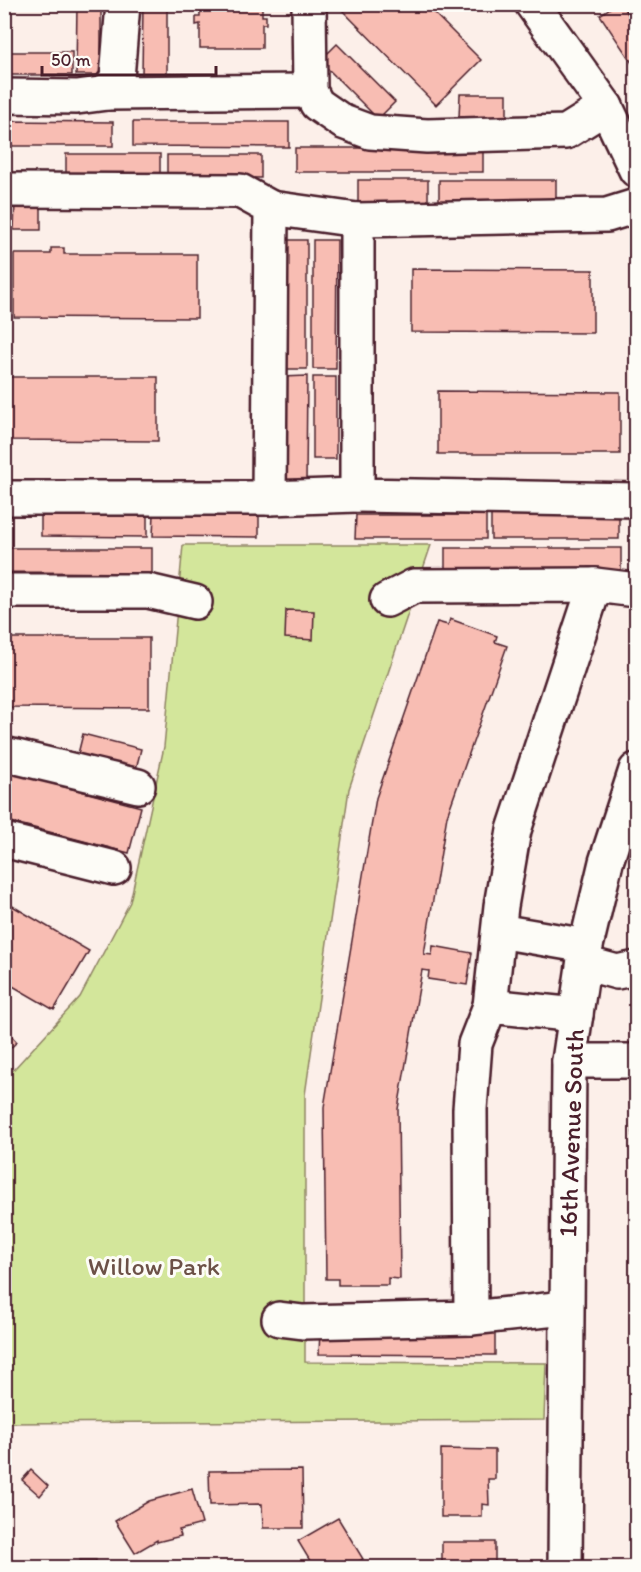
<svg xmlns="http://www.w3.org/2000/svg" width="641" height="1572" font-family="Itim,sans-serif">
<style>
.green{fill:#d3e69b;stroke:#8e8263;stroke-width:1.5}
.building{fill:#f8bdb3;stroke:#4a1f2b;stroke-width:1.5}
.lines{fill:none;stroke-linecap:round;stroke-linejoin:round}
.minor-casing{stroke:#4a1f2b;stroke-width:38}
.minor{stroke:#fdfcf7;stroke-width:33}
.labels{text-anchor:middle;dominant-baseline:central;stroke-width:6;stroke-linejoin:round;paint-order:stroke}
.street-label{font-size:26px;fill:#4a1f2b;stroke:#fdfcf7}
.park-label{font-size:26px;fill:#6c5147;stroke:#fdfcf7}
</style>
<rect width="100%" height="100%" fill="#fcefe9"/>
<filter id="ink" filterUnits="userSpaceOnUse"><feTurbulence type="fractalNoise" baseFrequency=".0167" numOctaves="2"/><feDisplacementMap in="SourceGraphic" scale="12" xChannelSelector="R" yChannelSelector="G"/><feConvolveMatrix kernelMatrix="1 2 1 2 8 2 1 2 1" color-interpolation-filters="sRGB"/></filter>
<g filter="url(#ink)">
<!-- green -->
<path class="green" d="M183 545H431L349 789 305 1095V1362L546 1363 544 1420 5 1423 4 1080 80 997 130 902 164 747Z"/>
<!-- building -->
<g class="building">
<path d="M77 4H101V75H76Z"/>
<path d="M143 4H167V76H142Z"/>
<path d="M196 4H262V16H266V24H262V48H200V24L196 25V17H200V8H196Z"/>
<path d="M336 4H425L481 60 436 105Z"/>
<path d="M616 4H622L636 27V60L632 63 600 15Z"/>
<path d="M337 44 395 102 378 119 320 61Z"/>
<rect x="4" y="52" width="68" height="23"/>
<path d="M460 94H507V118H459Z"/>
<path d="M4 121 113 122V146H4Z"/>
<path d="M133 122H289V147L133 146Z"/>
<rect x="295" y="148" width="188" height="24"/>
<rect x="66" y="154" width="94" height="23"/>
<path d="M167 155H261V178L167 177Z"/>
<rect x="358" y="180" width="70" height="23"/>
<rect x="439" y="180" width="117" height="23"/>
<path d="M15 202 41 203V230H14Z"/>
<path d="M283 240H307V369H282Z"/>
<path d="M313 240H337L336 369H313Z"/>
<path d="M51 248H64V254H197V318L14 317V254H51Z"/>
<path d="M411 269 593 270V333L411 332Z"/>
<path d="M307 376 306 483H282V377Z"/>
<path d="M4 377H158V441L4 440Z"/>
<rect x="313" y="377" width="23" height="82"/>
<path d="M438 391 620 392V454H438Z"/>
<path d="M41 514H147V537L41 536Z"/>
<path d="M154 514H259V537L153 536Z"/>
<path d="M356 515H486V539H355Z"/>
<path d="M491 515 619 516V539H491Z"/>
<path d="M4 548H152V573L4 572Z"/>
<rect x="445" y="548" width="176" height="24"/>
<path d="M286 610 314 611 313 640 285 638Z"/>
<path d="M450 619 497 636 495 642 507 646 447 816 424 954 432 955 433 946 472 953 467 985 428 979 429 971 422 970 398 1109 400 1279 388 1278V1285H338V1279H326L324 1107 376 798 437 622 448 625Z"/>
<path d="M4 638H149V708L4 707Z"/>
<path d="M83 734 141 749 135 773 77 758Z"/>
<path d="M4 771 141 807 129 853 4 820Z"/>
<path d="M4 901 89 951 54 1010 4 981Z"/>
<path d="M4 1028 17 1042 4 1054Z"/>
<rect x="633" y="1116" width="3" height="50"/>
<rect x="632" y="1202" width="4" height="48"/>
<rect x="633" y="1287" width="3" height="49"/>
<path d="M320 1330H495V1355L319 1354Z"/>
<rect x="633" y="1373" width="3" height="47"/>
<path d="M441 1449 495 1450V1479H488L489 1505 482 1504V1517H441Z"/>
<path d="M31 1470 48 1486 40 1496 22 1480Z"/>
<path d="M302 1470 303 1528H263L262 1504 210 1505 209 1471Z"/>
<path d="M631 1477H636V1507H632Z"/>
<path d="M192 1489 202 1524 179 1530 181 1536 157 1542V1540L135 1553 115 1521 149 1501Z"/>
<path d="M338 1518 363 1559 349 1568H307L312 1564 298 1541Z"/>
<rect x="631" y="1540" width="5" height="27"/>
<rect x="442" y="1542" width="53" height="26"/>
<path d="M80 1560H96V1568H52V1564H80Z"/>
</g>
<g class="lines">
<defs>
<g id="minor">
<path d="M309 4 310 91 317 104 343 122 370 132 427 136 566 132 606 107"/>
<path d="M532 4 606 107 636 170"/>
<path d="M107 93 310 91"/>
<path d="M4 96 77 97 107 93 117 78 123 4"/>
<path d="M4 190 240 191 271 208 269 498H4"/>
<path d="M636 206 607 215 357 220V495L636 500"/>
<path d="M271 208 357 220"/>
<path d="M269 498 357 495"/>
<path d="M4 591H148L195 602"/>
<path d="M387 600 414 586 595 585 636 590"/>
<path d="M4 754 138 786"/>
<path d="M4 840 114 868"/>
<path d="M499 931 586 946"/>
<path d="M584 963 617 972 636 968"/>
<path d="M490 1006 501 906 514 830 595 585"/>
<path d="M569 1061H636"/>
<path d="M471 1318 470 1109 475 1044 490 1006 576 1015"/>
<path d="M279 1319 303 1322 471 1318 565 1308"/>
<path d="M565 1568 569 1061 586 946 606 862 636 770"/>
</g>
</defs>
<!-- minor casing -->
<use href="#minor" class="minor-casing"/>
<!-- minor -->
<use href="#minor" class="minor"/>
</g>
</g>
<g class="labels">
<!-- street labels -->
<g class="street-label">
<text transform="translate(571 1133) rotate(-88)">16th Avenue South</text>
</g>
<!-- park labels -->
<g class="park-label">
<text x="154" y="1266">Willow Park</text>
</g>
</g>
<!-- margin -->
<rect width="641" height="1572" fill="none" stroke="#fdfcf7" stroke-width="24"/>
<rect x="12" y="12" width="617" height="1548" fill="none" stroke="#4a1f2b" stroke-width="2" filter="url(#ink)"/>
<!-- scale -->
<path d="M42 66v9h174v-9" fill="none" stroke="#4a1f2b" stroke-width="3"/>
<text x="51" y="66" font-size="18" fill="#4a1f2b" stroke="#fdfcf7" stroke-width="4.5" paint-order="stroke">50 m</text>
</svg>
